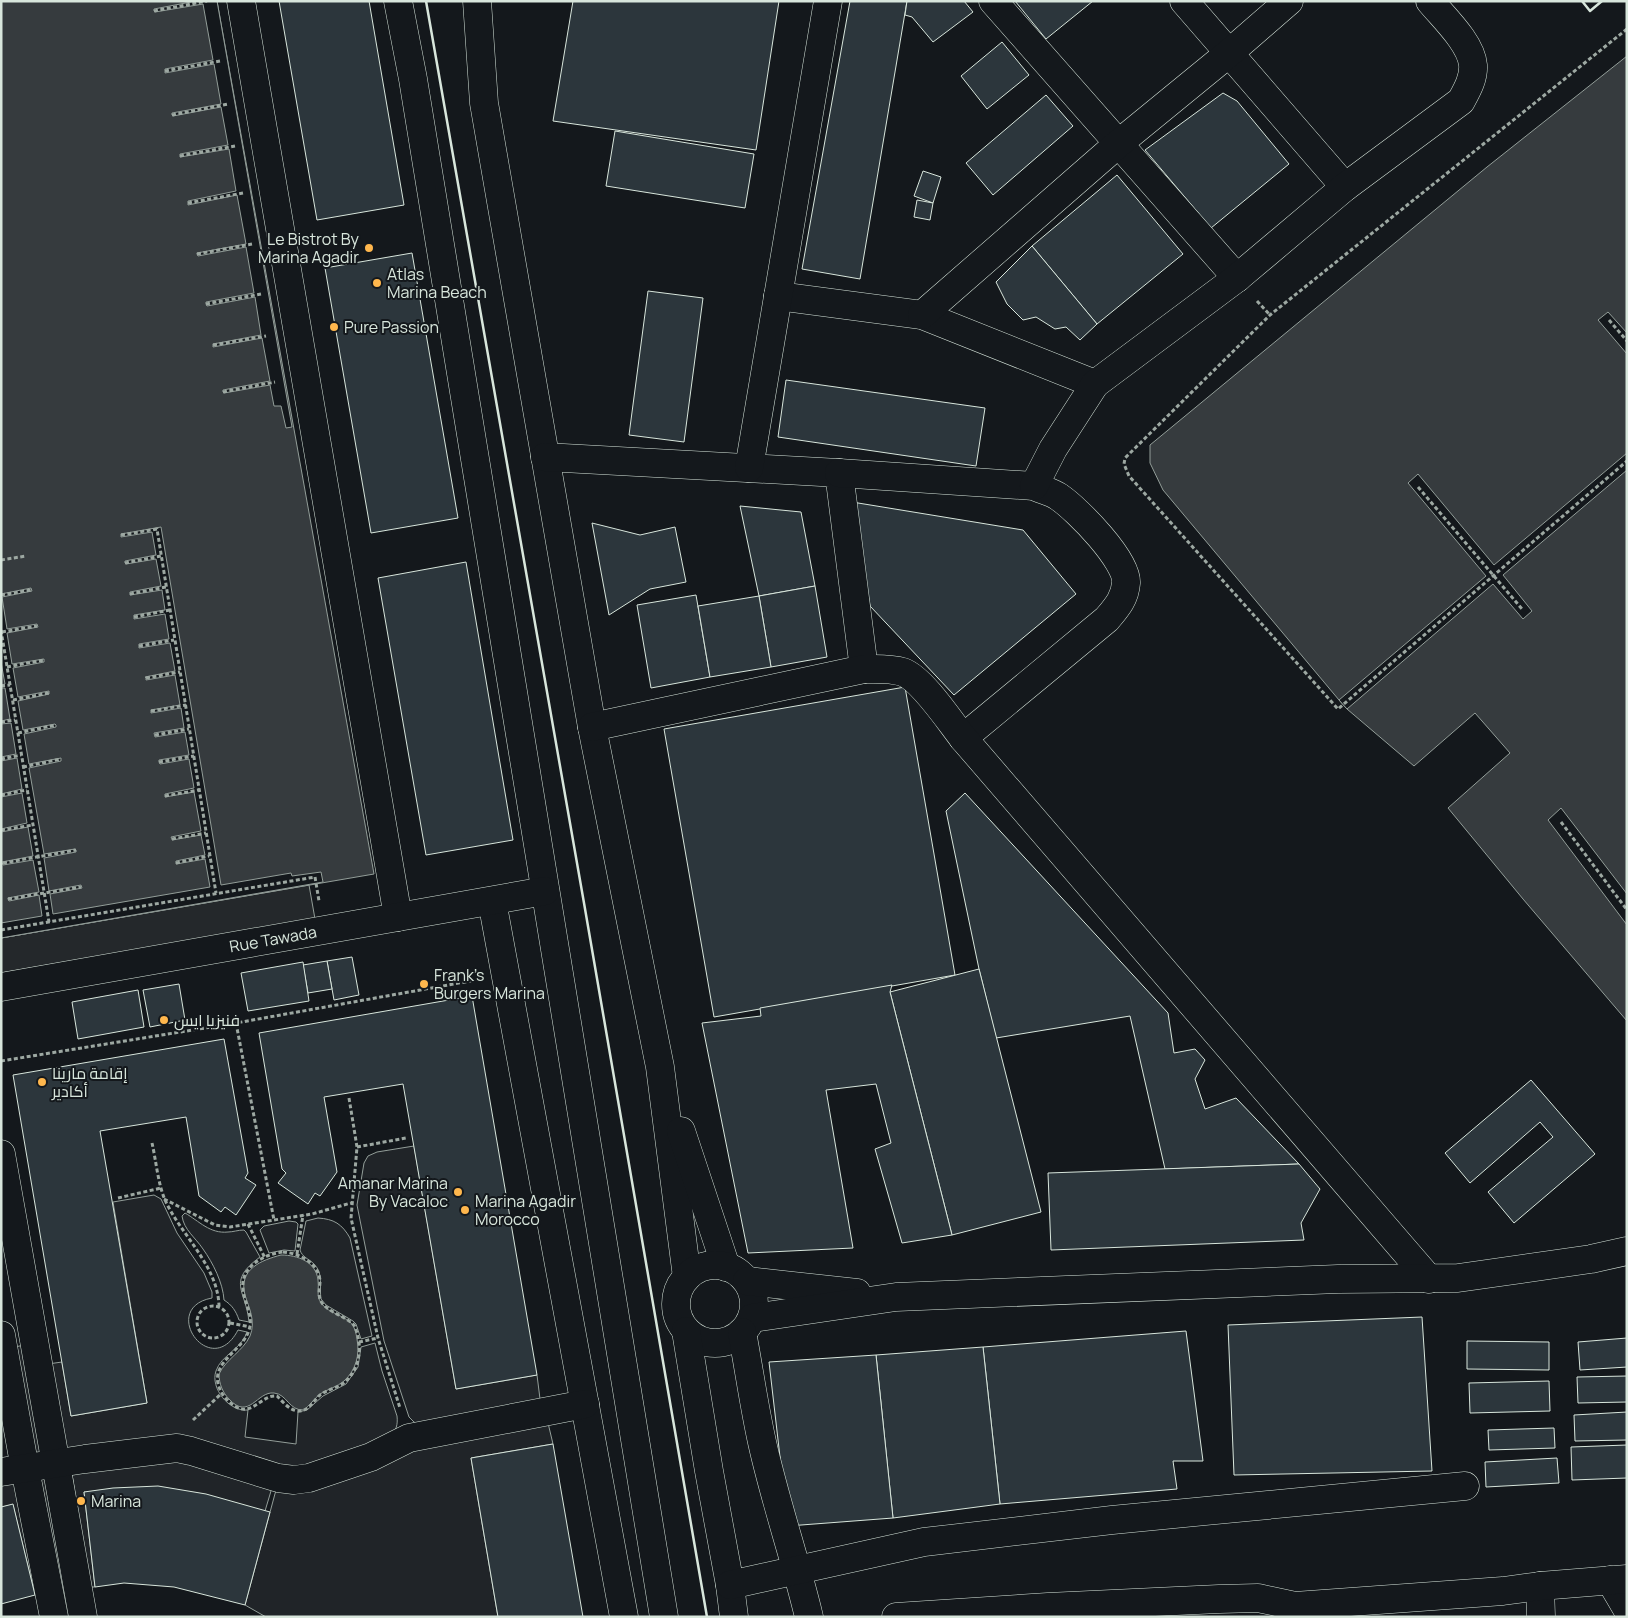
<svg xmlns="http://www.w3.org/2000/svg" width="1628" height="1618" font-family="Manrope,Cairo,sans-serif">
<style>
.green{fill:#202428;stroke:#939e99}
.parking{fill:#24282b;stroke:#939e99}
.water{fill:#363b3e;stroke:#939e99}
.pier{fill:#14181c;stroke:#939e99}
.building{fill:#2c363c;stroke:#d8e6dc}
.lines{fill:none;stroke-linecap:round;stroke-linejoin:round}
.minor-casing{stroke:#d8e6dc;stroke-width:29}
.path{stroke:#9da8a2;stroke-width:3;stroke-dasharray:4 2.5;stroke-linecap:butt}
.minor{stroke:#14181c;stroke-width:28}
.wall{stroke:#d8e6dc;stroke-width:2.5}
.poi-dot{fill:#ffb74d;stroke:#14181c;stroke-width:2}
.labels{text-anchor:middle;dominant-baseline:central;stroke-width:4;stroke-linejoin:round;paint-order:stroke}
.poi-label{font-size:16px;fill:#d8e6dc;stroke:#14181c;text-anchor:start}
.street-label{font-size:16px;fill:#d8e6dc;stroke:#14181c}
</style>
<rect width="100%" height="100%" fill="#14181c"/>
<!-- green -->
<g class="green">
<path d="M414 1146 456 1389 537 1375 540 1399 420 1426 414 1422 409 1417 384 1341 357 1205 364 1163 368 1156 377 1152Z"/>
<path d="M154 1195 161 1199 177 1233 204 1273 212 1292V1298C158 1308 211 1382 238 1330L247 1332C242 1349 221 1355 216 1371 210 1388 229 1412 248 1410L245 1437 296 1444 298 1412 307 1410 323 1396 346 1384 358 1367 361 1347 375 1343 382 1371 397 1416C398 1425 396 1430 391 1437L295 1469 67 1453 48 1364 62 1362 71 1416 147 1403 113 1202Z"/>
<path d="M185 1213C199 1221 210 1234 228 1232 233 1232 238 1230 244 1230L246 1232 260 1257C226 1282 246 1290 249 1322L239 1320C236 1311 232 1305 224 1300 223 1283 213 1263 203 1249 195 1237 184 1230 182 1216Z"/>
<path d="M318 1218C334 1219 342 1224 350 1238L372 1336 361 1339 356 1324 353 1321 326 1305 321 1299C319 1286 324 1274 314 1264 309 1259 302 1257 300 1250L306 1221Z"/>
<path d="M289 1221 296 1222 298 1224 295 1251 284 1250 269 1253 260 1230 264 1226Z"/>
<path d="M24 1345 44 1459 35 1460 15 1347Z"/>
<path d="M548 1423 553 1444 471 1458 498 1617H266L245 1605 276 1490 404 1451Z"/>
<path d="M166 1457 271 1489V1491L265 1511 84 1492 95 1587H89L72 1474Z"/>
<path d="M46 1471 67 1593 59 1594 38 1472Z"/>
<path d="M14 1481 43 1593 35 1595 13 1505 1 1507V1482Z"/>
</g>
<!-- parking -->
<path class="parking" d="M309 885 315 919 1 973V938Z"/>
<!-- water -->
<g class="water">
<path d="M1 1H217L374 874 1 938Z"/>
<path d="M1627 56V1021L1523 899 1448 808 1510 753 1475 713 1414 766 1347 709 1339 700 1163 490 1150 463V445L1487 167Z"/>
<path d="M281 1255C298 1255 316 1262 318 1280 319 1287 317 1293 319 1299 324 1312 341 1314 350 1322 355 1327 356 1333 357 1339 360 1355 356 1370 344 1381 337 1387 328 1389 320 1394 314 1399 310 1405 304 1410 289 1411 287 1394 274 1393 257 1391 249 1421 229 1399 223 1393 219 1384 219 1374 226 1359 243 1351 250 1336 256 1321 249 1308 245 1295 238 1269 262 1260 281 1255Z"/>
</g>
<!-- pier -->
<g class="pier">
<path d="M196 1H217L292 427 286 428 281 406H274L270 385 224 393 223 392V390L270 381 262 338 213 347V344L261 335 255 297 207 306 206 304V302L254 293 246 247 198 256 197 254V253L246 244 237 195 188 205V201L236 191 229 149 180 157V154L228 145 221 107 173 116 172 115V113L221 104 214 64 165 73V69L213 60 203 4 155 12 154 11V9Z"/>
<path d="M1608 312 1627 333V354L1598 320Z"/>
<path d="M1627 453V470L1503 575 1532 611 1523 619 1493 584 1347 709 1339 700 1486 576 1408 483 1418 474 1494 565Z"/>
<path d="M161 527 221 885 291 873 292 876 321 872 323 882 1 938V923L42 916 39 895 9 901 8 899V898L39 892 33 860 3 865 2 862 33 856 28 827 1 832V829L27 823 22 793 1 797V794L22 789 17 758 1 761V757L16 754 11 723 1 724V721L10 719 5 688H1V685L5 684 1 662V594L31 588 32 591 2 597 7 629 37 624 38 627 7 633 12 664 44 659V662L13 668 18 697 49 691V694L18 701 23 730 55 724 56 725V727L24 734 29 764 61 758V761L29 768 44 854 75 849 76 850V852L44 858 49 891 81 885 82 888 50 894 53 914 210 887 205 859 176 864V861L205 855 201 835 172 840V839L171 837 201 831 194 792 165 797V794L194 788 189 759 160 764 159 762V760L189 755 185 732 155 737 154 733 184 728 181 708 151 713V710L180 705 175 675 146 680V678L145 677 175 671 170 643 139 648V644L169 639 165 614 134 619V615L165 610 162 590 130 595V592L161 586 156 559 126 564 125 563V561L156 555 152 532 121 537V534Z"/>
<path d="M1561 808 1627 894V925L1548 820Z"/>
</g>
<!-- building -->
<g class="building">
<path d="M279 1H369L404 205 317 220Z"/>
<path d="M573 1H779L756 150 553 121Z"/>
<path d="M850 1H907L860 279 802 269Z"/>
<path d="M907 1H964L973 12 933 42 912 17 905 15Z"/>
<path d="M1015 1H1093L1046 39Z"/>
<path d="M1002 42 1029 75 987 109 961 76Z"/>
<path d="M1223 93 1237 101 1289 164 1211 228 1145 150Z"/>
<path d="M1046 95 1073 126 993 195 966 163Z"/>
<path d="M615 131 754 154 745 208 606 186Z"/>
<path d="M923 171 941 177 933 203 914 196Z"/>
<path d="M1117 175 1183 254 1097 324 1032 246Z"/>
<path d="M917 200 933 203 930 220 914 217Z"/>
<path d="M1032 246 1097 324 1080 340 1066 327 1055 329 1036 317 1023 320 1007 304 996 282Z"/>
<path d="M412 253 458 518 371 533 325 268Z"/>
<path d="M648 291 703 298 684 442 629 435Z"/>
<path d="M786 380 985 408 976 466 778 437Z"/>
<path d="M852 502 1023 530 1076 594 954 695 870 606Z"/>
<path d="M740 506 801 512 815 586 759 596Z"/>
<path d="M592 523 640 535 675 527 686 582 650 589 609 615Z"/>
<path d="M466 562 513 840 426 855 378 578Z"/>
<path d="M815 586 827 657 771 667 759 596Z"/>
<path d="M696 595 710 677 651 688 637 605Z"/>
<path d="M759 596 771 667 710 677 698 606Z"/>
<path d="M905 687 955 975 714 1017 664 729Z"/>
<path d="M965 793 1168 1013 1174 1053 1195 1049 1205 1060 1195 1079 1205 1109 1236 1098 1299 1164 1165 1169 1130 1016 996 1038 979 969 946 811Z"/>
<path d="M352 957 359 995 334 1000 327 961Z"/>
<path d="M327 961 332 989 308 993 303 965Z"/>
<path d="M303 962 309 1001 248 1011 241 973Z"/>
<path d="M979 969 1041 1212 952 1235 890 992Z"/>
<path d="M179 984 185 1020 150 1027 143 990Z"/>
<path d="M892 985 890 992 952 1235 902 1243 875 1149 891 1143 876 1084 826 1090 853 1248 748 1253 702 1023 761 1016 760 1008Z"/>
<path d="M138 990 144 1027 78 1039 72 1002Z"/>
<path d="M472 996 537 1375 456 1389 403 1084 324 1097 337 1172 320 1196 315 1193 308 1204 278 1183 286 1173 282 1169 259 1033Z"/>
<path d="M224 1039 248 1173 245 1178 256 1185 236 1215 225 1207 221 1212 199 1196 186 1117 100 1131 147 1403 71 1416 13 1075Z"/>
<path d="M1531 1080 1595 1154 1514 1223 1488 1192 1553 1137 1540 1122 1470 1183 1445 1153Z"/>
<path d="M1299 1164 1320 1189 1301 1223 1304 1240 1051 1250 1048 1173Z"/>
<path d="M1422 1317 1432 1471 1234 1475 1228 1325Z"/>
<path d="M1186 1331 1203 1461H1173L1177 1489 1000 1504 983 1347Z"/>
<path d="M1627 1338V1367L1580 1370 1578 1342Z"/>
<path d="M1467 1341 1549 1342V1370L1467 1369Z"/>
<path d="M983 1347 1000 1504 893 1518 876 1355Z"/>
<path d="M876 1355 893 1518 788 1526 769 1362Z"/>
<path d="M1627 1376V1402L1578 1403 1577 1377Z"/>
<path d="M1549 1381 1550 1411 1470 1413 1469 1383Z"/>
<path d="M1627 1412V1440L1575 1441 1574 1415Z"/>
<path d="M1554 1428 1555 1448 1489 1450 1488 1430Z"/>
<path d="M553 1444 583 1617H498L471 1458Z"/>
<path d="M1627 1445V1478L1572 1480 1571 1447Z"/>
<path d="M1557 1458 1559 1483 1486 1487 1485 1462Z"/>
<path d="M158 1486 206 1494 270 1512 245 1605 174 1587 124 1583 95 1587 84 1492 113 1488Z"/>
<path d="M13 1504 35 1595 1 1604V1507Z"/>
</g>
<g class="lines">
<defs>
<g id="minor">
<path d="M241 1 398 917"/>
<path d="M398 1 413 79 664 1617"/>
<path d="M477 1 484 103 592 727 660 1067 687 1277"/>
<path d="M993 1 1237 278"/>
<path d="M1184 1 1345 187"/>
<path d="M778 296 922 315 1095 384"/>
<path d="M922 315 1118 144 1228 54 1289 1"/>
<path d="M545 457 839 473 864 669"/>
<path d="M749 468 828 1"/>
<path d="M839 473 1034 486C1042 490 1052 492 1059 497 1077 509 1128 561 1126 583 1125 598 1117 607 1107 619L963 738"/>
<path d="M1034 486 1053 449 1095 384 1237 278 1345 187 1461 101C1467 90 1474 78 1473 65 1471 43 1444 18 1430 1"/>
<path d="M592 727 864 669C877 669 890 668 903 672 922 679 949 720 963 738L1429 1279"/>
<path d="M492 901 624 1617"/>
<path d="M1 987 545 891"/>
<path d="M681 1131 726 1267"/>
<path d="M1 1154 83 1617"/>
<circle cx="715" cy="1304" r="39"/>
<path d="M747 1281 857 1293"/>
<path d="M752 1318 896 1297 1338 1279 1458 1278 1591 1259 1627 1251"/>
<path d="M686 1331 709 1471 730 1585 734 1617"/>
<path d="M742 1332C749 1369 754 1406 762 1442 775 1501 795 1558 809 1617"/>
<path d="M1 1335 25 1469 54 1617"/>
<path d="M1 1472 85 1459 177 1448 191 1451 278 1478 294 1480 309 1478 371 1457 409 1438 585 1404"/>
<path d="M1610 1580 1627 1609"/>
<path d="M730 1585 924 1542 1112 1520 1465 1486"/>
<path d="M1540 1586 1541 1617"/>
<path d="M896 1617 1048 1607 1219 1599 1258 1598 1295 1606 1503 1591 1540 1586 1627 1579"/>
</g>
</defs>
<!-- minor casing -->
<use href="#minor" class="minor-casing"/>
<!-- path -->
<g class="path">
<path d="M154 11 207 1"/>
<path d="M1627 29 1270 315 1125 458 1124 464 1129 476 1338 709 1627 461"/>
<path d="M165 71 220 61"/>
<path d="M172 115 228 104"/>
<path d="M180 156 235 146"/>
<path d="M188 203 243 193"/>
<path d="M197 254 252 244"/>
<path d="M1257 301 1270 315"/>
<path d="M206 304 261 294"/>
<path d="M1609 320 1627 341"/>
<path d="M213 345 266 336"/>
<path d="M223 392 275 382"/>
<path d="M1418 487 1522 609"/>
<path d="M121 535 157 529 216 893"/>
<path d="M1 560 26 556"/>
<path d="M125 563 161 556"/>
<path d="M130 594 166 587"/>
<path d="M1 595 31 590"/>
<path d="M134 617 170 610"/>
<path d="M1 630 49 922"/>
<path d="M2 632 37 626"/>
<path d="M139 646 174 640"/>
<path d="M7 667 44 660"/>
<path d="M146 678 180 672"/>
<path d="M1 686 10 685"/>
<path d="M13 700 49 693"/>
<path d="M151 711 186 705"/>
<path d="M1 722 15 720"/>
<path d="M18 733 56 725"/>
<path d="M155 735 189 729"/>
<path d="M1 759 21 755"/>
<path d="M159 762 194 756"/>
<path d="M23 767 61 759"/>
<path d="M1 795 27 790"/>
<path d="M165 796 199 790"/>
<path d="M1561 822 1627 910"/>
<path d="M1 830 33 825"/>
<path d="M172 839 206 833"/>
<path d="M3 863 76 850"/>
<path d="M176 863 209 856"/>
<path d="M8 899 81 887"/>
<path d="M1 930 315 877 319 901"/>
<path d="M236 1023 274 1220"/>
<path d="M1 1061 236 1023 476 980"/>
<path d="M349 1098 357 1147 351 1218 378 1338 400 1408"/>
<path d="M152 1143C156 1160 158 1184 165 1200 181 1235 218 1266 219 1306"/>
<path d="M357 1147 406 1138"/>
<path d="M118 1198 161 1188"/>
<path d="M164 1199 215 1225 230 1227 312 1214 351 1203"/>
<path d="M248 1224 265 1258"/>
<path d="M283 1252C299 1253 319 1263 320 1281 320 1288 317 1296 322 1303 330 1313 345 1316 354 1325 363 1344 361 1368 345 1382 338 1388 328 1389 320 1395 314 1400 309 1411 299 1411 290 1411 283 1402 277 1396 262 1394 253 1416 236 1407 228 1402 222 1395 219 1387 210 1362 243 1351 249 1330 254 1315 244 1304 243 1289 240 1267 264 1254 283 1252Z"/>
<path d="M297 1254 303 1215"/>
<circle cx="213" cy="1322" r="16"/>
<path d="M230 1323 250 1327"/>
<path d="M359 1342 378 1338"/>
<path d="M193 1420 222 1393"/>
</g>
<!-- minor -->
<use href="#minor" class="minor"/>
<!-- wall -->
<g class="wall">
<path d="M426 1 584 903 707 1617"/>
<path d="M1582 1 1590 11 1602 1"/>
</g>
</g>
<!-- markers -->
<g class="poi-dot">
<circle cx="369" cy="248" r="5"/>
<circle cx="377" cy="283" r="5"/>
<circle cx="334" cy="327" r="5"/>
<circle cx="424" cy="984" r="5"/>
<circle cx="164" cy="1020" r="5"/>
<circle cx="42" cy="1082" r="5"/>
<circle cx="458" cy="1192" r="5"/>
<circle cx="465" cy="1210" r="5"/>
<circle cx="81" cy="1501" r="5"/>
</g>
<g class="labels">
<!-- poi labels -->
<g class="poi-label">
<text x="359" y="239" text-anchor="end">Le Bistrot By<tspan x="359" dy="18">Marina Agadir</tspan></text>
<text x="387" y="274">Atlas<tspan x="387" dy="18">Marina Beach</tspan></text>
<text x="344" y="327">Pure Passion</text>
<text x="434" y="975">Frank’s<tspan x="434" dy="18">Burgers Marina</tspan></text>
<text x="174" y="1020">فنيزيا ايس</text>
<text x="52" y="1073">إقامة مارينا<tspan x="52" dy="18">أكادير</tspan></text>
<text x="448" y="1183" text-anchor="end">Amanar Marina<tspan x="448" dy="18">By Vacaloc</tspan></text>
<text x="475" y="1201">Marina Agadir<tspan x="475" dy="18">Morocco</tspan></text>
<text x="91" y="1501">Marina</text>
</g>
<!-- street labels -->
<g class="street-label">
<text transform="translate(273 939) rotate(-10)">Rue Tawada</text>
</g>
</g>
<!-- border -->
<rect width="1628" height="1618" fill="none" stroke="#d8e6dc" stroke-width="5"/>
</svg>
